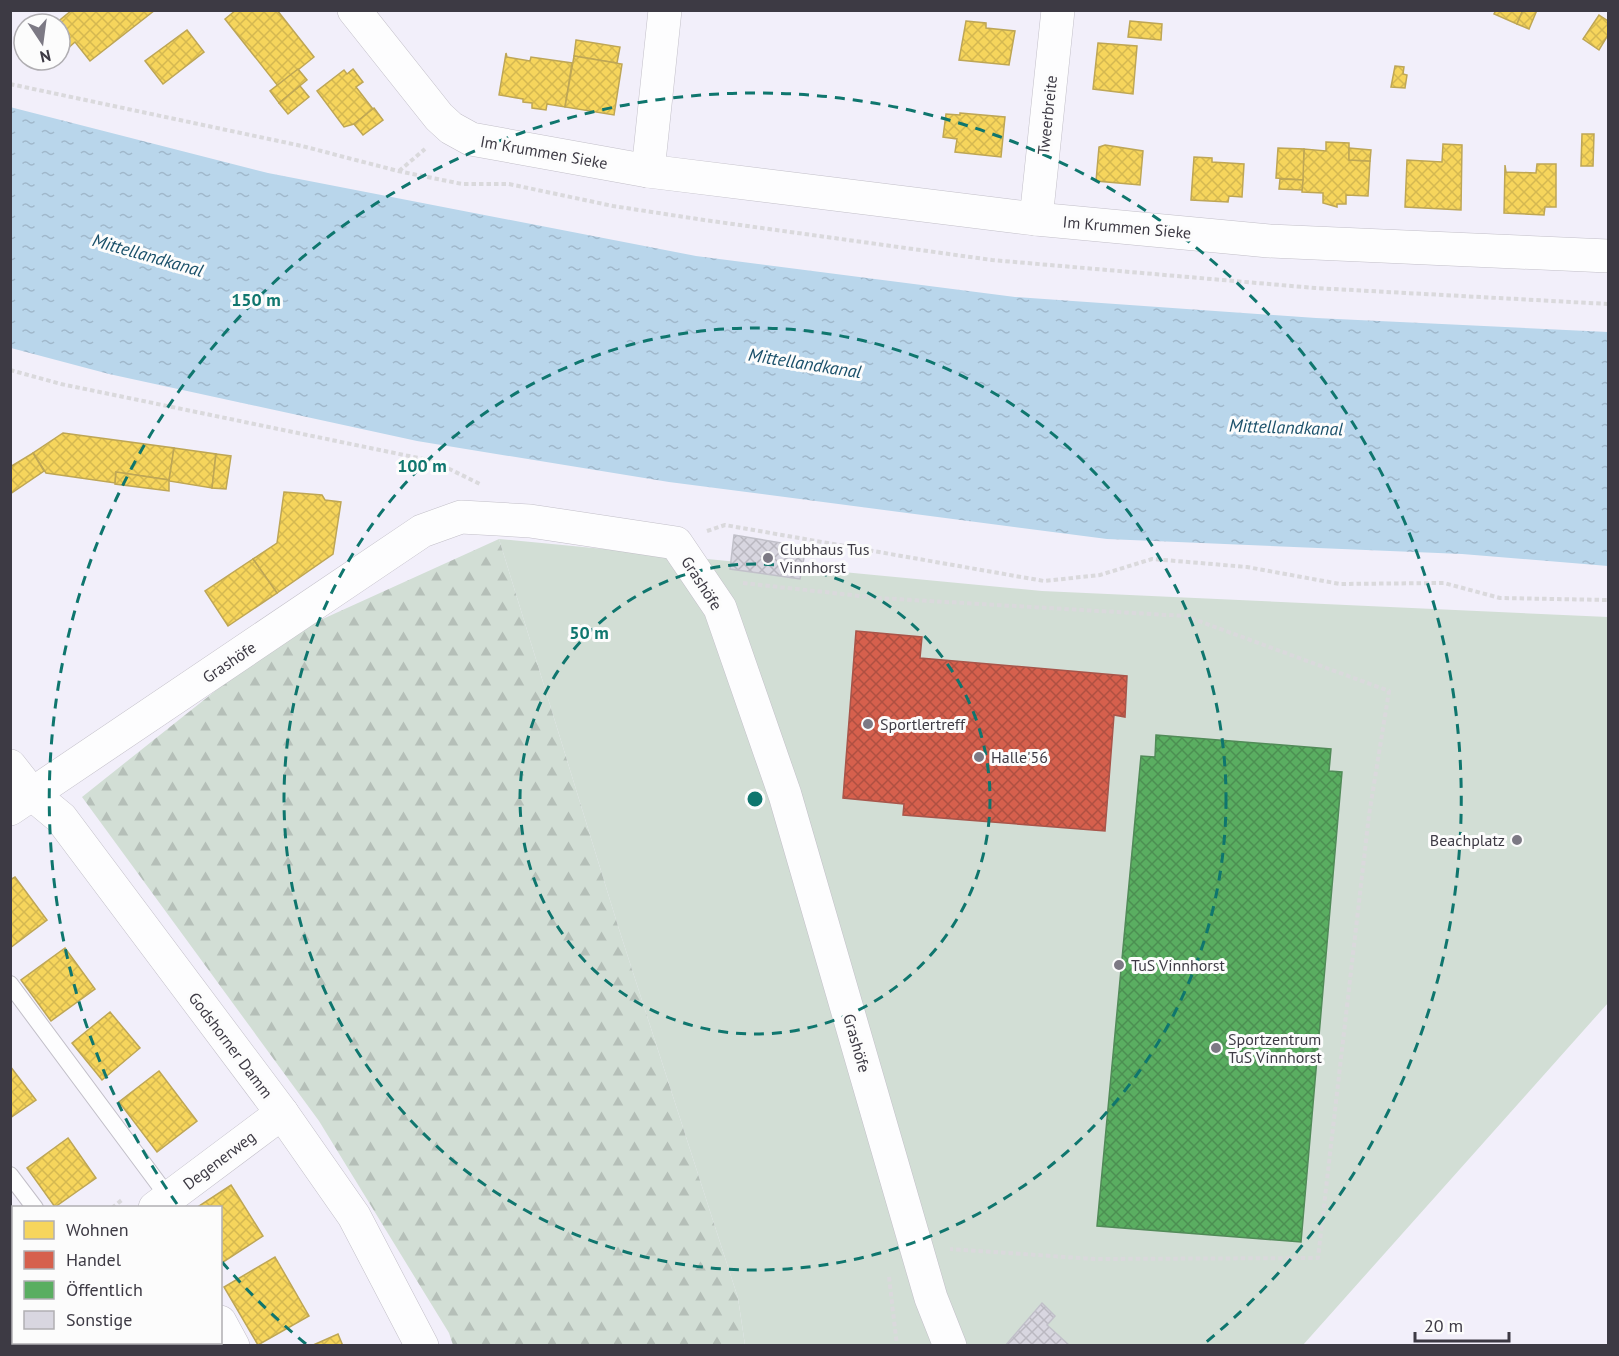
<svg xmlns="http://www.w3.org/2000/svg" width="1619" height="1356" font-family="'PT Sans',sans-serif">
<style>
.green{fill:#d2ded5}
.forest{fill:url(#forest-firs)}
.water{fill:url(#water-ripples)}
.homes{fill:url(#homes-cross-hatch);stroke:#bea655;stroke-width:1.5}
.shops{fill:url(#shops-cross-hatch);stroke:#a8554a;stroke-width:1.5}
.public{fill:url(#public-cross-hatch);stroke:#518b58;stroke-width:1.5}
.building{fill:url(#building-cross-hatch);stroke:#c1c0c9;stroke-width:1.5}
.lines{fill:none;stroke-linecap:round;stroke-linejoin:round}
.service-casing{stroke:#c2bfc8;stroke-width:18}
.minor-casing{stroke:#c2bfc8;stroke-width:34}
.path{stroke:#dad9dc;stroke-width:4;stroke-dasharray:4.5 3;stroke-linecap:butt}
.service{stroke:#fdfdfe;stroke-width:16}
.minor{stroke:#fdfdfe;stroke-width:33}
.ring{fill:none;stroke:#0f766e;stroke-width:3;stroke-dasharray:10 8}
.poi-dot{fill:#7c7984;stroke:#fcfcfc;stroke-width:2}
.labels{text-anchor:middle;dominant-baseline:central;stroke-width:6;stroke-linejoin:round;paint-order:stroke}
.street-label{font-size:16px;fill:#3d3a44;stroke:#fcfcfc}
.poi-label{font-size:16px;fill:#3d3a44;stroke:#fcfcfc;text-anchor:start}
.water-label{font-size:18px;font-style:italic;fill:#1a506a;stroke:#fcfcfc}
.centre{fill:#0f766e;stroke:#fcfcfc;stroke-width:3}
.ring-label{font-size:18px;text-anchor:middle;font-weight:bold;fill:#0f766e;stroke:#fcfcfc;stroke-width:6;stroke-linejoin:round;paint-order:stroke}
</style>
<defs>
<pattern id="forest-firs" width="22" height="20" patternUnits="userSpaceOnUse" patternTransform="scale(1.5)"><rect width="22" height="20" fill="#d2ded5"/><path d="M5 1l3.5 6h-7zM16 11l3.5 6h-7z" fill="#b5bfb8"/></pattern>
<pattern id="water-ripples" width="26" height="14" patternUnits="userSpaceOnUse" patternTransform="scale(1.5)"><rect width="26" height="14" fill="#b9d6eb"/><path d="M2 4q2-2 4 0t4 0M15 11q2-2 4 0t4 0" fill="none" stroke="#a0b8cb"/></pattern>
<pattern id="homes-cross-hatch" width="8" height="8" patternUnits="userSpaceOnUse" patternTransform="scale(1.5)"><rect width="8" height="8" fill="#f6d55c"/><path d="M0 0l8 8M0 8l8-8" fill="none" stroke="#d4b851"/></pattern>
<pattern id="shops-cross-hatch" width="8" height="8" patternUnits="userSpaceOnUse" patternTransform="scale(1.5)"><rect width="8" height="8" fill="#d6604d"/><path d="M0 0l8 8M0 8l8-8" fill="none" stroke="#af5042"/></pattern>
<pattern id="public-cross-hatch" width="8" height="8" patternUnits="userSpaceOnUse" patternTransform="scale(1.5)"><rect width="8" height="8" fill="#5aae61"/><path d="M0 0l8 8M0 8l8-8" fill="none" stroke="#4c8f52"/></pattern>
<pattern id="building-cross-hatch" width="8" height="8" patternUnits="userSpaceOnUse" patternTransform="scale(1.5)"><rect width="8" height="8" fill="#d8d6e0"/><path d="M0 0l8 8M0 8l8-8" fill="none" stroke="#bab8c1"/></pattern>
</defs>
<rect width="100%" height="100%" fill="#f2effa"/>
<!-- green -->
<path class="green" d="M499 539 1042 591 1608 617V1003L1303 1345H745L738 1298 618 926Z"/>
<!-- forest -->
<path class="forest" d="M499 539 618 926 738 1298 745 1345H453L449 1333 319 1121 82 797 283 637Z"/>
<!-- water -->
<path class="water" d="M10 107 268 173 696 256 1015 297 1316 318 1608 332V566L1462 554 1107 539 669 482 417 441 109 374 11 348Z"/>
<!-- homes -->
<g class="homes">
<path d="M72 10H155L90 61 75 42 66 50 60 43V24H55Z"/>
<path d="M236 10H277L314 57 278 86 225 19Z"/>
<path d="M1496 10H1523L1517 24 1494 14Z"/>
<path d="M1523 10H1537L1529 29 1517 24Z"/>
<path d="M1599 15 1608 21V35L1599 50 1583 39Z"/>
<path d="M966 21 986 23V28L1015 31 1009 65 959 60Z"/>
<path d="M1130 21 1162 24 1161 40 1128 37Z"/>
<path d="M187 30 204 52 163 84 145 61Z"/>
<path d="M576 40 620 47 617 63 574 56Z"/>
<path d="M1098 43 1137 46 1133 94 1093 89Z"/>
<path d="M506 53 507 57 530 61 531 57 572 63 565 107 547 104 546 110 532 108V103L523 102V99L499 95Z"/>
<path d="M574 56 622 64 614 115 565 107Z"/>
<path d="M1395 66 1404 67 1403 74 1407 75 1405 88 1391 87Z"/>
<path d="M298 69 307 80 279 103 270 91Z"/>
<path d="M353 69 363 82 356 87 373 109 354 124 344 127 317 91 344 70 347 74Z"/>
<path d="M300 86 309 97 288 114 279 103Z"/>
<path d="M374 108 383 120 363 135 354 124Z"/>
<path d="M960 113 1005 117 1001 157 955 152 957 139 943 137 946 114 960 115Z"/>
<path d="M1582 134H1594L1593 166H1581Z"/>
<path d="M1326 142 1349 143V160L1370 161 1368 196 1346 195V204H1337V207L1323 203V193L1302 192 1304 149 1326 151Z"/>
<path d="M1443 144 1462 145 1461 210 1405 207 1407 160 1442 162Z"/>
<path d="M1105 145 1143 151 1140 185 1096 181 1099 147Z"/>
<path d="M1278 148 1304 149 1303 180 1276 178Z"/>
<path d="M1349 148 1371 150 1370 161 1349 160Z"/>
<path d="M1194 157 1212 158V162L1244 164 1242 197 1229 196 1228 202 1191 200Z"/>
<path d="M1537 164H1556V207H1545L1544 215 1504 213 1505 165 1506 172 1536 173Z"/>
<path d="M1280 179 1303 180 1302 190 1279 189Z"/>
<path d="M63 433 174 448 169 480 116 472 115 483 46 473 33 453Z"/>
<path d="M174 448 216 454 212 488 169 481Z"/>
<path d="M33 453 44 471 10 494V467Z"/>
<path d="M216 454 231 456 226 489 212 488Z"/>
<path d="M116 472 169 480V491L115 484Z"/>
<path d="M284 492 322 495 325 500 341 502 333 554 277 593 253 559 277 543Z"/>
<path d="M253 559 277 593 228 626 205 591Z"/>
<path d="M15 877 47 920 10 948V880Z"/>
<path d="M65 948 95 989 51 1021 21 980Z"/>
<path d="M110 1012 140 1048 102 1080 72 1043Z"/>
<path d="M10 1066 36 1100 10 1118Z"/>
<path d="M159 1071 197 1121 157 1152 119 1102Z"/>
<path d="M68 1138 96 1178 55 1207 27 1168Z"/>
<path d="M231 1185 263 1236 220 1264V1208H196Z"/>
<path d="M275 1257 309 1316 258 1345 224 1287Z"/>
<path d="M338 1334 343 1346H311Z"/>
</g>
<!-- shops -->
<path class="shops" d="M856 631 922 637 920 658 1127 676 1125 717 1114 715 1105 831 903 815 904 804 843 798Z"/>
<!-- public -->
<path class="public" d="M1156 735 1331 749 1329 771 1342 772 1301 1242 1097 1226 1141 756 1155 757Z"/>
<!-- building -->
<g class="building">
<path d="M734 535 806 547 800 579 730 569Z"/>
<path d="M1042 1303 1055 1316 1047 1325 1070 1346H1005Z"/>
</g>
<g class="lines">
<defs>
<g id="service">
<path d="M10 984 169 1198"/>
<path d="M10 1175 35 1208"/>
</g>
<g id="minor">
<path d="M354 10 439 117 451 128 471 139 648 171 1036 219 1269 241 1608 256"/>
<path d="M648 171 665 10"/>
<path d="M1036 219 1058 10"/>
<path d="M10 766 32 794 61 818 282 1113 354 1216 422 1346"/>
<path d="M10 809 422 531 461 517 530 521 676 543 720 608 785 795 931 1298 950 1346"/>
<path d="M155 1208 282 1113"/>
<path d="M10 1317 14 1315"/>
<path d="M220 1322 233 1346"/>
</g>
</defs>
<!-- service casing -->
<use href="#service" class="service-casing"/>
<!-- minor casing -->
<use href="#minor" class="minor-casing"/>
<!-- path -->
<g class="path">
<path d="M10 84 302 146 398 171 462 184H509L613 206 704 220 992 260 1315 288 1608 304"/>
<path d="M399 171 425 149"/>
<path d="M10 370 61 384 433 461 480 484"/>
<path d="M707 531 725 525 1044 581 1100 575 1152 559 1247 567 1340 584 1444 583 1500 598 1608 600"/>
<path d="M743 583 878 598 1185 616 1389 691 1369 815 1318 1258 1095 1259 950 1249"/>
<path d="M112 1208 123 1199"/>
<path d="M889 1277 897 1346"/>
</g>
<!-- service -->
<use href="#service" class="service"/>
<!-- minor -->
<use href="#minor" class="minor"/>
</g>
<!-- distance rings -->
<g class="ring">
<circle cx="755" cy="799" r="235"/>
<circle cx="755" cy="799" r="471"/>
<path d="M306 1344A706 706 0 0 1 222 1262M177 1204A706 706 0 1 1 1204 1344"/>
</g>
<!-- markers -->
<g class="poi-dot">
<circle cx="768" cy="558" r="6"/>
<circle cx="868" cy="724" r="6"/>
<circle cx="979" cy="757" r="6"/>
<circle cx="1517" cy="840" r="6"/>
<circle cx="1119" cy="965" r="6"/>
<circle cx="1216" cy="1048" r="6"/>
</g>
<g class="labels">
<!-- street labels -->
<g class="street-label">
<text transform="translate(1047 115) rotate(-84)">Tweerbreite</text>
<text transform="translate(544 152) rotate(10)">Im Krummen Sieke</text>
<text transform="translate(1127 227) rotate(5)">Im Krummen Sieke</text>
<text transform="translate(702 583) rotate(57)">Grashöfe</text>
<text transform="translate(229 662) rotate(-34)">Grashöfe</text>
<text transform="translate(857 1043) rotate(74)">Grashöfe</text>
<text transform="translate(231 1045) rotate(53)">Godshorner Damm</text>
<text transform="translate(219 1160) rotate(-37)">Degenerweg</text>
</g>
<!-- poi labels -->
<g class="poi-label">
<text x="780" y="549">Clubhaus Tus<tspan x="780" dy="18">Vinnhorst</tspan></text>
<text x="880" y="724">Sportlertreff</text>
<text x="991" y="757">Halle'56</text>
<text x="1505" y="840" text-anchor="end">Beachplatz</text>
<text x="1131" y="965">TuS Vinnhorst</text>
<text x="1228" y="1039">Sportzentrum<tspan x="1228" dy="18">TuS Vinnhorst</tspan></text>
</g>
<!-- water labels -->
<g class="water-label">
<text transform="translate(148 255) rotate(16)">Mittellandkanal</text>
<text transform="translate(805 363) rotate(9)">Mittellandkanal</text>
<text transform="translate(1286 427) rotate(2)">Mittellandkanal</text>
</g>
</g>
<circle cx="755" cy="799" r="9" class="centre"/>
<g class="ring-label">
<text x="256" y="306">150 m</text>
<text x="422" y="472">100 m</text>
<text x="589" y="639">50 m</text>
</g>
<!-- border -->
<rect width="1619" height="1356" fill="none" stroke="#3d3a44" stroke-width="24"/>
<!-- legend -->
<rect x="12" y="1206" width="210" height="138" fill="#fcfcfc" stroke="#b0aeb2" stroke-width="1.5"/>
<rect x="24" y="1221" width="30" height="18" fill="#f6d55c" stroke="#b0aeb2" stroke-width="1.5"/>
<text x="66" y="1236" font-size="18" fill="#3d3a44">Wohnen</text>
<rect x="24" y="1251" width="30" height="18" fill="#d6604d" stroke="#b0aeb2" stroke-width="1.5"/>
<text x="66" y="1266" font-size="18" fill="#3d3a44">Handel</text>
<rect x="24" y="1281" width="30" height="18" fill="#5aae61" stroke="#b0aeb2" stroke-width="1.5"/>
<text x="66" y="1296" font-size="18" fill="#3d3a44">Öffentlich</text>
<rect x="24" y="1311" width="30" height="18" fill="#d8d6e0" stroke="#b0aeb2" stroke-width="1.5"/>
<text x="66" y="1326" font-size="18" fill="#3d3a44">Sonstige</text>
<!-- north arrow -->
<g transform="translate(42 42) rotate(167)"><circle r="28" fill="#fcfcfc" stroke="#b0aeb2" stroke-width="1.5"/>
<path d="M0-4.5L10 22L0 15L-10 22Z" fill="#7c7984"/>
<text y="-9" font-size="16" font-weight="bold" text-anchor="middle" fill="#3d3a44">N</text>
</g>
<!-- scale -->
<path d="M1415 1332v9h94v-9" fill="none" stroke="#3d3a44" stroke-width="3"/>
<text x="1424" y="1332" font-size="18" fill="#3d3a44" stroke="#fcfcfc" stroke-width="4.5" paint-order="stroke">20 m</text>
</svg>
